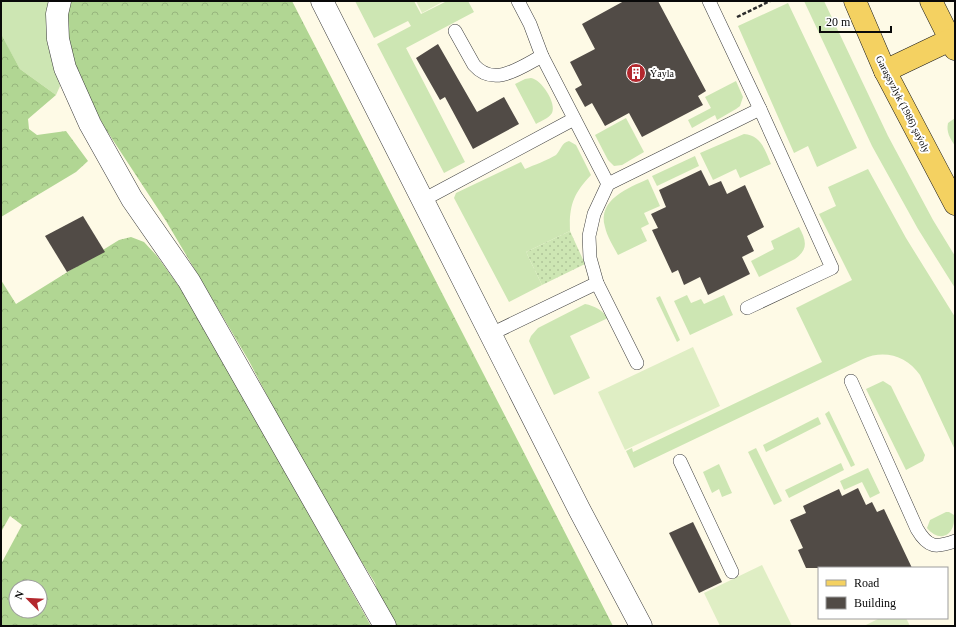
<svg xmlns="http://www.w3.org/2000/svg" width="956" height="627" font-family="'Times New Roman',serif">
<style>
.grass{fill:#cde6b3}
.forest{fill:url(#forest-crowns);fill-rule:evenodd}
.park{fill:url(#park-dots)}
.pitch{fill:#dfeec4}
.building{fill:#514b46}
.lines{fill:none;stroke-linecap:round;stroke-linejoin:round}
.lane-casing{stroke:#3c3c3c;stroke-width:14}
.street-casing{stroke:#3c3c3c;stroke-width:23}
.primary-casing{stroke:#1a1a1a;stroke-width:23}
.path{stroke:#2b2b2b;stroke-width:2.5;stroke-dasharray:4 2;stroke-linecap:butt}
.lane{stroke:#fff;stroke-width:13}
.street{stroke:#fff;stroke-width:22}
.primary{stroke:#f4d161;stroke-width:22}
.labels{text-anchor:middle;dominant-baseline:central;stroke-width:4;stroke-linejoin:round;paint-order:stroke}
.poi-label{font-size:10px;fill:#090909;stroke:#fff;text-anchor:start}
.street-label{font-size:10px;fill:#090909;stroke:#fff}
</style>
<defs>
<pattern id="forest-crowns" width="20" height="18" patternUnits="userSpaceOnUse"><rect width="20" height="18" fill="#b1d693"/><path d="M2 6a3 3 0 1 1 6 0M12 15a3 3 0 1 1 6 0" fill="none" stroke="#97b67d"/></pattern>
<pattern id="park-dots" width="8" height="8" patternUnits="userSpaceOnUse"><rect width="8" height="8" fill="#cde6b3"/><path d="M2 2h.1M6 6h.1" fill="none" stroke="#afc499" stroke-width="1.8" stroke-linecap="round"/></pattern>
</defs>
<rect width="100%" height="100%" fill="#fefae6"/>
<!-- grass -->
<g class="grass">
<path d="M1 1H50L51 49 60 86 56 95 20 69 2 37H1Z"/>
<path d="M355 1H414L421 14 447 1H468L474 12 406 48 465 162 444 173 377 44 411 26 408 21 374 38Z"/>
<path d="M804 1H824L888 136 933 220 955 256V288L918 229 872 146Z"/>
<path d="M788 3 857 148 817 167 808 146 794 153 738 26Z"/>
<path d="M531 78C541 79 557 103 552 113 549 118 541 121 536 124L515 84 525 79Z"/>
<path d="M736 81 743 97 740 106 736 109 717 120 715 115 692 128 688 120 711 108 705 97Z"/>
<path d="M626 118 644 152 622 165 614 166 608 160 595 135Z"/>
<path d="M955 118V146C950 138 946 132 948 123Z"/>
<path d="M744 134C761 135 765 150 771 164L740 178 736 169 713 180 700 153Z"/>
<path d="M569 141 576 145 591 175C573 194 569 206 570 231L526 252 542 285 509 302 454 198 456 193 521 162 525 169C534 165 548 160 556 155 561 150 561 143 569 141Z"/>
<path d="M695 156 699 166 657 186 652 176Z"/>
<path d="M868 169 906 238 955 317V450L920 375C907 356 884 349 863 359L634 468 626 451 632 448 633 452 822 362 796 308 852 280 819 214 836 206 828 187Z"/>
<path d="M648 179 660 206 644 213 649 224 641 228 647 241 618 255C613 246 607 236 605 227 597 199 629 188 648 179Z"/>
<path d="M799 227C806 240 809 249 795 259L759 277 751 261 774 249 771 241Z"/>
<path d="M687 295 691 303 701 299 704 304 724 295 733 315 690 335 674 301Z"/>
<path d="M660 296 680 340 677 342 656 298Z"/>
<path d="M585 304C595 306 602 310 608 318L570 336 590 378 554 395 529 341 531 336 538 328Z"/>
<path d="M883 381 891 386 925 455 923 461 906 470 866 389Z"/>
<path d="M829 411 855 465 851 467 825 414Z"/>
<path d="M818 417 821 424 766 452 763 445Z"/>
<path d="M756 448 782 501 774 505 748 452Z"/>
<path d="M841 463 844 470 789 498 785 490Z"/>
<path d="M719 464 732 493 722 497 719 489 712 493 703 472Z"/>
<path d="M868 468 880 493 870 498 862 482 844 490 840 481Z"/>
<path d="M946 512H949L954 515C956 535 940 544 927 528L930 520Z"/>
</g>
<!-- forest -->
<g class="forest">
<path d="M68 1H292L613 626H392L383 610 375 583 313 484 249 361 166 221 105 128 73 70 65 17Z"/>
<path d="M2 36 20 69 56 95 28 119 29 129 37 135 66 131 88 161 76 172 1 217Z"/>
<path d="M131 237 144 242 157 256 183 292 277 457 371 626H1V564L22 525 10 516 1 532V280L16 304 119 240ZM16 587H40V611H16Z"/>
</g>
<!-- park -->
<path class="park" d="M570 231 585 264 542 285 526 252Z"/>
<!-- pitch -->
<g class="pitch">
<path d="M416 1H444L422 13Z"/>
<path d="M693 347 720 406 625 450 598 392Z"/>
<path d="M762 565 792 626H720L704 593Z"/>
<path d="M880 618H906L910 626H864Z"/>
</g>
<!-- building -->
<g class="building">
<path d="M624 1H658L706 91 698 96 703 105 642 137 629 113 605 126 592 103 585 107 575 89 582 85 570 62 595 49 582 24Z"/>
<path d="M438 44 477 112 504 97 519 124 473 149 445 97 440 100 416 58Z"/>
<path d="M701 170 709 186 721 181 727 194 745 185 764 227 747 236 754 251 742 257 750 274 708 295 700 277 684 285 678 270 672 273 652 230 658 228 651 214 666 207 659 190Z"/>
<path d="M83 216 105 252 67 272 45 236Z"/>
<path d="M858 488 866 505 872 502 877 512 884 509 912 568H806L798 550 803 548 790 520 806 513 803 506 839 489 842 496Z"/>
<path d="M693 522 722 582 699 593 669 533Z"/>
</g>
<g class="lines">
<defs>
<g id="lane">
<path d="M518 1 530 24 542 56 608 184 760 109"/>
<path d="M709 1 760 109 832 268 747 308"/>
<path d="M455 31 474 65C494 88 521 67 542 56"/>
<path d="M608 184 594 214 589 236 590 258 597 283 637 363"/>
<path d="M423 200 574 119"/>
<path d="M491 334 597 283"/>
<path d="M851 381 917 529C928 548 936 548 955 541"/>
<path d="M680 461 732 572"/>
</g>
<g id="street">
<path d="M60 1 57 14 58 39 65 68 90 124 132 199 189 281 385 626"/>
<path d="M322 1 579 509 641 626"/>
</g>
<g id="primary">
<path d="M855 1 885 71 955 204"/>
<path d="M931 1 955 49"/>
<path d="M885 71 950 40"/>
</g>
</defs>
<!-- lane casing -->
<use href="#lane" class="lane-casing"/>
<!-- street casing -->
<use href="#street" class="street-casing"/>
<!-- primary casing -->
<use href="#primary" class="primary-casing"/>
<!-- path -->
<path class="path" d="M737 17 770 1"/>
<!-- lane -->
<use href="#lane" class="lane"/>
<!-- street -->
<use href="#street" class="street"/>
<!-- primary -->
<use href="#primary" class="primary"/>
</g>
<!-- icons -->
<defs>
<symbol id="building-disc" viewBox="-11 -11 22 22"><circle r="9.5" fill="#b3282e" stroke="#fff"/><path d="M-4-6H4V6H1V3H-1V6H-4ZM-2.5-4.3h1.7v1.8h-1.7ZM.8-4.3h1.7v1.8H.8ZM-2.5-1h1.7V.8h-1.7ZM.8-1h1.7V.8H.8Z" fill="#fff"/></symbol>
</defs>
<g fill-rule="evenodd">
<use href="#building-disc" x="625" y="62" width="22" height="22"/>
</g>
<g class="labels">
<!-- poi labels -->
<g class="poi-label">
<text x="650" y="73">Ýayla</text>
</g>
<!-- street labels -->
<g class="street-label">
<text transform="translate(903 104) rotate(63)">Garaşsyzlyk (1986) şaýoly</text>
</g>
</g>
<!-- border -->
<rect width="956" height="627" fill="none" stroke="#090909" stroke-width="4"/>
<!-- legend -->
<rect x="818" y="567" width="130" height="52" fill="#ffffff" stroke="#9d9d9d"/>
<rect x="826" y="580" width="20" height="6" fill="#f4d161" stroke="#9d9d9d"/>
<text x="854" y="587" font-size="12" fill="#090909">Road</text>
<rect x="826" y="597" width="20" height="12" fill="#514b46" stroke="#9d9d9d"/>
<text x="854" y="607" font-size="12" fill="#090909">Building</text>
<!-- north arrow -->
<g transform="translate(28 599) rotate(294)"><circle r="19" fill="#ffffff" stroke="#9d9d9d"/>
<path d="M0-3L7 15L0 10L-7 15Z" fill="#b3282e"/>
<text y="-6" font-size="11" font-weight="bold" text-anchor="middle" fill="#090909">N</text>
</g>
<!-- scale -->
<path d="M820 26v6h71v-6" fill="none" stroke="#090909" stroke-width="2"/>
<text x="826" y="26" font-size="12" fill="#090909" stroke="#ffffff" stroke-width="3" paint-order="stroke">20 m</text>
</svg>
